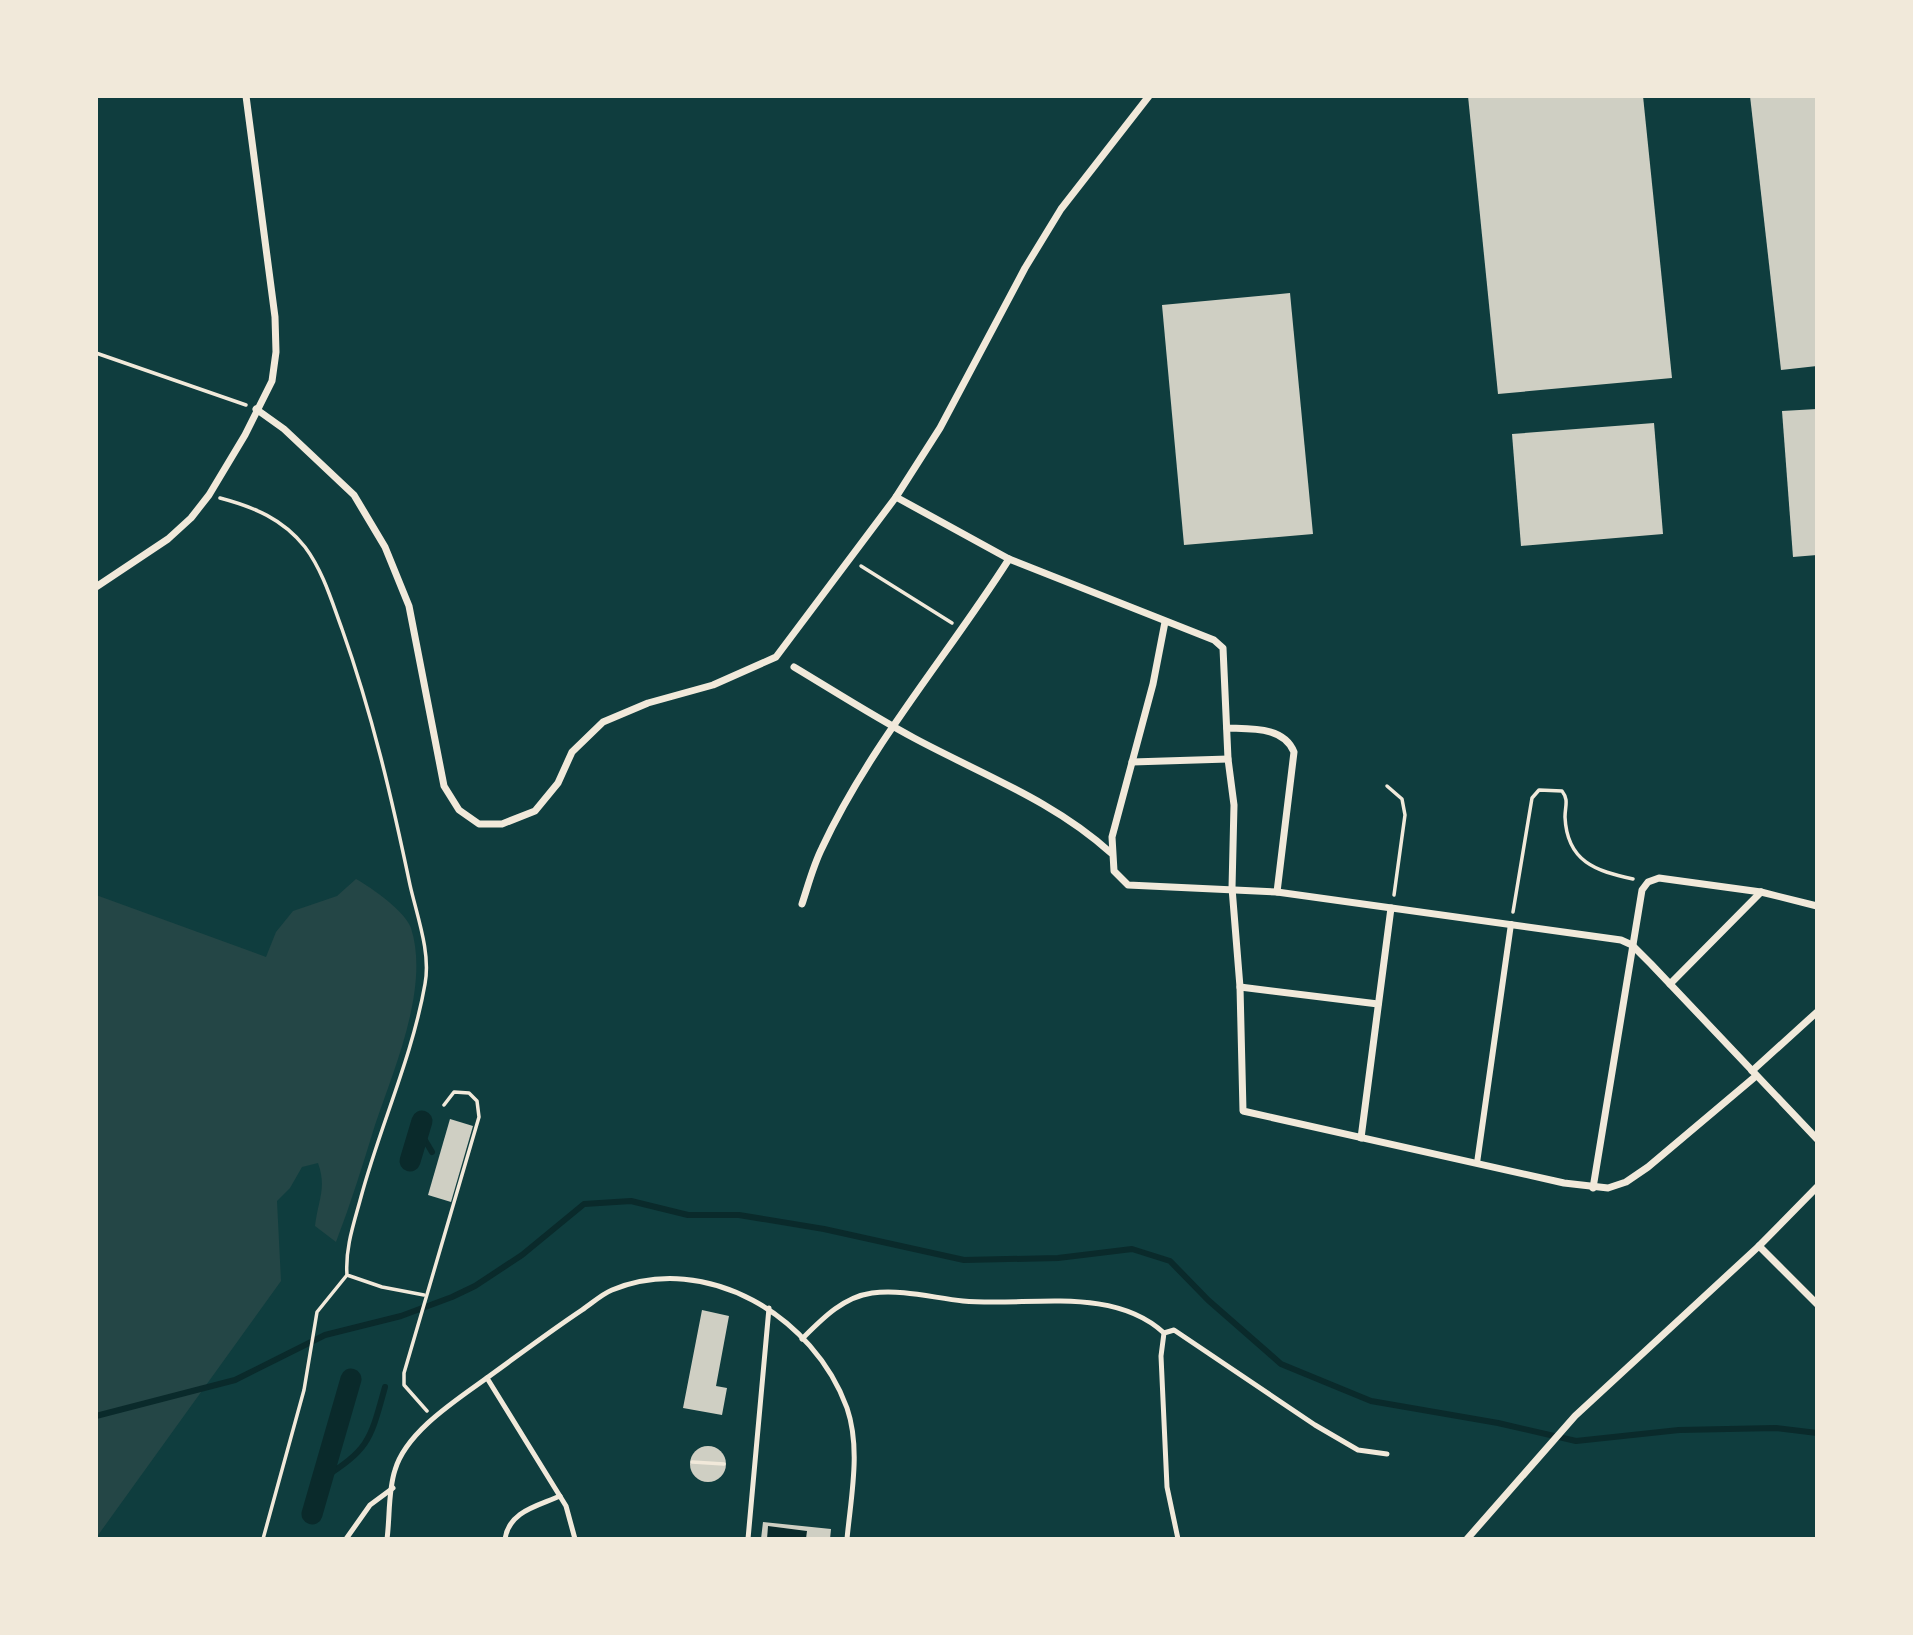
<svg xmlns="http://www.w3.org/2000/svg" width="1913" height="1635" font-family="'DM Sans',sans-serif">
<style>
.green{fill:#244646}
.water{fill:#0a2a2b}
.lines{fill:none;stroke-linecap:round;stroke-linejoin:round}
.stream{stroke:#0a2a2b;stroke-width:6}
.canal{stroke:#0a2a2b;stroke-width:21}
.building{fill:#cfcfc3}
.path{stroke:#f1e9da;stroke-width:3.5}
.service{stroke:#f1e9da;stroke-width:5}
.pedestrian{stroke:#f1e9da;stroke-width:6}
.minor{stroke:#f1e9da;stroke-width:7}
</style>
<rect width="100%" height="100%" fill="#0f3d3e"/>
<!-- green -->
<path class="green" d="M356 879C372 888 405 911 411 928 430 987 394 1069 375 1125 363 1164 351 1203 336 1242L315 1226C318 1200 327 1188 318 1163L302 1167 290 1188 277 1201 281 1281 96 1538V895L266 957 276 932 293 911 337 896Z"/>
<!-- water -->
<g class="water">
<circle cx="708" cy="1465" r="16"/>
<path d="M768 1526 807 1531 806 1539H767Z"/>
</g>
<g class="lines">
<!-- stream -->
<g class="stream">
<path d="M419 1130 432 1152"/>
<path d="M96 1416 235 1380 325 1335 401 1316 452 1297 475 1286 522 1255 584 1204 631 1201 688 1215H739L824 1229 964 1260 1058 1258 1132 1249 1170 1261 1208 1300 1281 1364 1371 1401 1498 1423 1576 1441 1679 1430 1776 1428 1817 1433"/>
<path d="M322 1479C370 1448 370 1441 385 1387"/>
</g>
<!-- canal -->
<g class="canal">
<path d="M410 1161 422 1121"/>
<path d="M312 1514 351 1379"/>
</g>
</g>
<!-- building -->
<g class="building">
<path d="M1468 96H1643L1672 378 1498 394Z"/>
<path d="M1750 96H1817V366L1781 370Z"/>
<path d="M1290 293 1313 534 1184 545 1162 305Z"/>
<path d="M1817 409V555L1793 557 1782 411Z"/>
<path d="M1654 423 1663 534 1521 546 1512 434Z"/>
<path d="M450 1119 473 1126 451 1202 428 1195Z"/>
<path d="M702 1310 729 1316 716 1386 727 1388 722 1415 683 1408Z"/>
<circle cx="708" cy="1464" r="18"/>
<path d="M763 1522 831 1529 830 1539H806L807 1531 768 1526 767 1539H761Z"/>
</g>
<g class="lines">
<!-- path -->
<g class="path">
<path d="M96 353 246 405"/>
<path d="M220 498C254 507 283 519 305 547 323 571 332 602 342 629 372 713 392 799 410 885 417 916 431 953 425 984 412 1058 380 1126 361 1197 354 1223 345 1248 347 1275L382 1287 424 1295"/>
<path d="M861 566 952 623"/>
<path d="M1387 786 1402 799 1405 815 1394 895"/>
<path d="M1513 912 1532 798 1539 790 1562 791C1569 800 1565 806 1565 817 1567 862 1596 871 1633 879"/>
<path d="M427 1411 404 1385V1373L479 1117 477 1101 469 1093 454 1092 444 1105"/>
<path d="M692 1462 724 1464"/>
<path d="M263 1539 304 1390 317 1312 347 1275"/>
</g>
<!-- service -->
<g class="service">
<path d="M802 1339C822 1319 843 1297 872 1293 902 1289 934 1298 963 1301 1028 1307 1112 1285 1164 1333"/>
<path d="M487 1378 566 1506 575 1539"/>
<path d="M346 1539 370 1505 393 1488"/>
<path d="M387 1539C390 1517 388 1491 395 1470 407 1429 463 1396 495 1372 524 1351 552 1330 582 1310 591 1304 602 1294 612 1290 707 1251 814 1317 847 1408 861 1449 851 1496 847 1539"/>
<path d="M505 1539C509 1511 538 1506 560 1496"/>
<path d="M748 1539 769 1308"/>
<path d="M1178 1539 1167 1487 1161 1356 1164 1333 1174 1330 1315 1425 1358 1450 1387 1454"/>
</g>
<!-- pedestrian -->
<path class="pedestrian" d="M1477 1163 1511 924"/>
<!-- minor -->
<g class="minor">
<path d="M256 409 284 429 354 495 385 547 409 606 444 786 459 810 479 824H502L535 811 558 783 572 752 603 722 648 703 713 685 776 657 896 497 940 428 1025 268 1061 209 1149 96"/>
<path d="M896 497 1009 559 1214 640 1223 648 1228 759 1234 805 1232 888 1240 987 1243 1111 1564 1183 1608 1188 1626 1182 1648 1167 1756 1076"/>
<path d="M96 587 168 539 191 518 209 495 245 435 272 381 276 352 275 317 246 96"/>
<path d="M1165 622 1153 684 1112 837 1114 871 1128 885 1277 892 1621 940 1632 945 1651 964 1817 1139"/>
<path d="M794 667C834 691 873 716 914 738 981 774 1054 801 1111 853"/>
<path d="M1227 728C1250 729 1284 726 1294 752L1277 892"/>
<path d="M1132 762 1228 759"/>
<path d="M802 904C808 886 813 866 822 848 870 745 948 655 1009 559"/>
<path d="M1670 984 1761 892"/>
<path d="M1240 987 1378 1004"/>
<path d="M1752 1071 1817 1012"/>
<path d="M1361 1138 1391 908"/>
<path d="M1593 1188 1642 890 1648 882 1659 878 1761 892 1817 906"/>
<path d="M1759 1246 1817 1304"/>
<path d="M1467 1539 1575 1416 1759 1246 1817 1187"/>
</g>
</g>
<!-- border -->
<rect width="1913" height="1635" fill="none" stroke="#f1e9da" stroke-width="196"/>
</svg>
